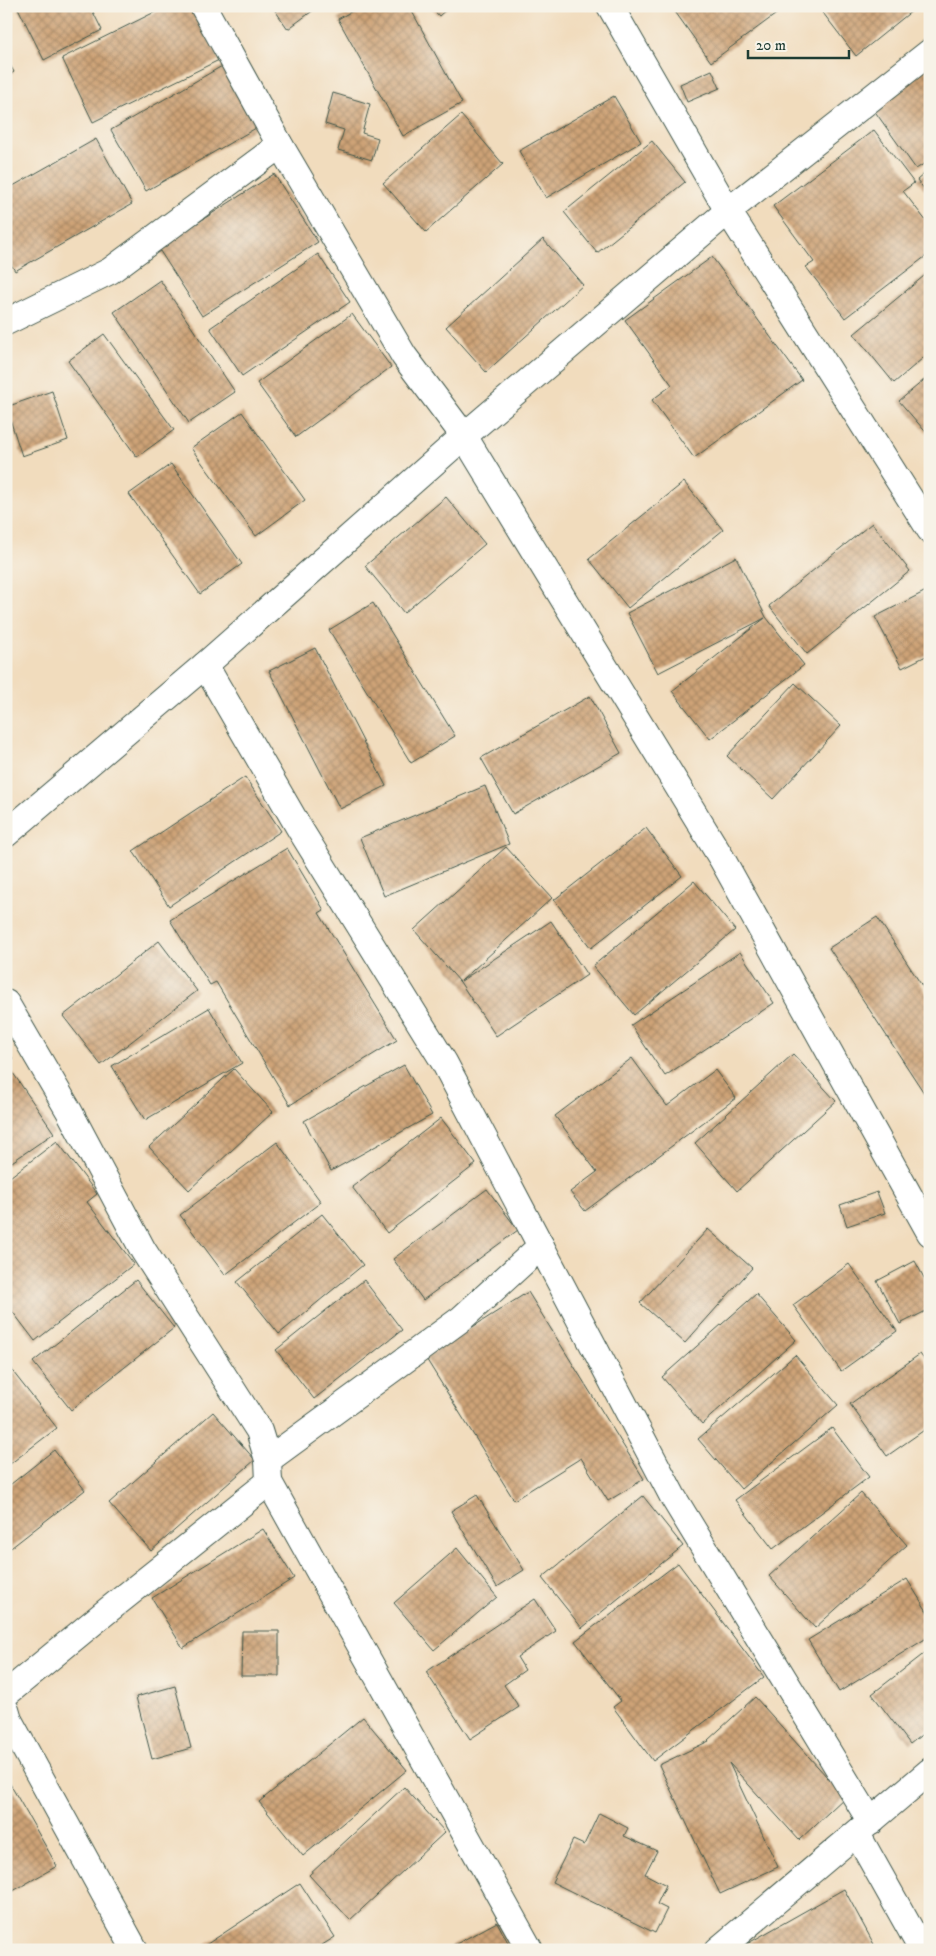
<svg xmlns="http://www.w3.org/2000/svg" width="936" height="1956" font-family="'IM FELL DW Pica',serif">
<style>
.building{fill:url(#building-cross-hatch)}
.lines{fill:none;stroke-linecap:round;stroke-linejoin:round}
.street-casing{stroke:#3e5549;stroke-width:28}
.street{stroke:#fff;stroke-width:26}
</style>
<defs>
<pattern id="building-cross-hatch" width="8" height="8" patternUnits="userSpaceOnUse" patternTransform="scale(1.25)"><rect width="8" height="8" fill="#cea377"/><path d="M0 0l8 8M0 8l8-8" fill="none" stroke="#a78662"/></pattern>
</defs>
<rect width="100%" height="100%" fill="#f7f3e8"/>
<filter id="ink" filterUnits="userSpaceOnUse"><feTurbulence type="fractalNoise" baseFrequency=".02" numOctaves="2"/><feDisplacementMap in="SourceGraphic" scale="10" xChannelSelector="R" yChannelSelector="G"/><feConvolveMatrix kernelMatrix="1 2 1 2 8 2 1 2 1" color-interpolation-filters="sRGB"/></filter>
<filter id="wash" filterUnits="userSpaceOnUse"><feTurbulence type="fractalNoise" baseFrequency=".0096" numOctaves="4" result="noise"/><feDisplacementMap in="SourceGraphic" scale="20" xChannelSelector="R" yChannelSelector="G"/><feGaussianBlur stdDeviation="1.12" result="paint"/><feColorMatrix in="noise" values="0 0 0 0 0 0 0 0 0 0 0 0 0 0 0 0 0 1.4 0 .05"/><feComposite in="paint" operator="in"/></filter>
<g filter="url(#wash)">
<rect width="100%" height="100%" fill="#f1dcbd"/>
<g id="blocks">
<!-- building -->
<g class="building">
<path d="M17 6H90L102 30 44 60Z"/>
<path d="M167 6H192L219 60 93 122 62 58Z"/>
<path d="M272 6H319L288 29Z"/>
<path d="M361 6H409L462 103 403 136 338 19Z"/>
<path d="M430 6H450L439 16Z"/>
<path d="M671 6H787L711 62Z"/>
<path d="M824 6H918L856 56 820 9Z"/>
<path d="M6 58 14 72 6 77Z"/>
<path d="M229 62 263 124 146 191 111 130Z"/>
<path d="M930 64V160L916 169 871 106Z"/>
<path d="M712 70 720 88 687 102 680 84Z"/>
<path d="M333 93 370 104 362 133 378 138 372 160 338 150 344 130 325 124Z"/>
<path d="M614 96 641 142 546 198 519 151Z"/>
<path d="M461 115 503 164 426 232 383 183Z"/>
<path d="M874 130 914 183 903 191 930 226V253L845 318 806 267 814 262 773 206Z"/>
<path d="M96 139 132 204 15 271 6 256V190Z"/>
<path d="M652 141 685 182 597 253 564 212Z"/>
<path d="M930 169V196L917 180Z"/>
<path d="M274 174 318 242 202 316 158 248Z"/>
<path d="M543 239 583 285 486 372 446 327Z"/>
<path d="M318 254 350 302 242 376 210 328Z"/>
<path d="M712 257 802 380 694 458 652 400 672 385 625 320Z"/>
<path d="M930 271V352L894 383 854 334Z"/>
<path d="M160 280 235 392 189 423 114 312Z"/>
<path d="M352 314 391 367 296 437 257 383Z"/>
<path d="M104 334 174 430 137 457 68 361Z"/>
<path d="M930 375V437L899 401Z"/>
<path d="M52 391 68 440 22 456 6 407Z"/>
<path d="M242 412 305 500 256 536 191 448Z"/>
<path d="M171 464 242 564 200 594 129 494Z"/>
<path d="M684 482 723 530 628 608 589 559Z"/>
<path d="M446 497 485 544 404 613 365 566Z"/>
<path d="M872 523 910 571 807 654 769 606Z"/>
<path d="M736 557 766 617 804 665 710 739 672 691 765 618 658 673 627 613Z"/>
<path d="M926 591 930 598V654L902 668 875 617Z"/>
<path d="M373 603 455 736 411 763 329 630Z"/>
<path d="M315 648 386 786 340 809 269 671Z"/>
<path d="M795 683 841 726 773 799 727 756Z"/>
<path d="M590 696 621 753 513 814 481 758Z"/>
<path d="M245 777 281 831 169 906 133 851Z"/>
<path d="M485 786 509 844 384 896 360 838Z"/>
<path d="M646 828 682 876 591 948 554 900Z"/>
<path d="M506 847 552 898 461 981 551 921 587 975 496 1036 460 982 414 930Z"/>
<path d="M287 848 324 910 319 913 397 1040 290 1105 216 982 210 985 170 920Z"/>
<path d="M694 881 735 930 634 1015 593 966Z"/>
<path d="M877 917 930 998V1102L829 948Z"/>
<path d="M159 941 197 991 101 1065 63 1016Z"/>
<path d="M740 952 774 1003 665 1076 631 1025Z"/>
<path d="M209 1008 242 1063 145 1120 112 1066Z"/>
<path d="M6 1048 13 1059 6 1063Z"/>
<path d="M793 1054 836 1101 737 1191 695 1143Z"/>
<path d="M632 1058 667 1106 715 1070 736 1098 585 1211 570 1192 597 1172 555 1116Z"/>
<path d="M404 1065 432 1115 331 1171 304 1121Z"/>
<path d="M234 1069 273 1112 189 1190 149 1147Z"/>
<path d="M13 1073 54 1133 6 1166V1078Z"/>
<path d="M441 1118 476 1164 387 1233 352 1187Z"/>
<path d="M57 1141 97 1194 87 1202 134 1264 35 1341 6 1303V1180Z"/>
<path d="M277 1142 321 1202 225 1275 180 1215Z"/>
<path d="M487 1189 518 1230 423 1300 393 1259Z"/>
<path d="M877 1192 885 1213 847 1226 840 1205Z"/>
<path d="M322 1214 363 1265 279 1334 237 1282Z"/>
<path d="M708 1229 752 1268 685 1343 640 1303Z"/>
<path d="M915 1261 930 1289V1309L900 1324 877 1281Z"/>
<path d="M849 1264 897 1331 841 1371 793 1305Z"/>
<path d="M136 1280 174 1328 71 1410 33 1362Z"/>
<path d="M364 1280 402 1330 314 1399 276 1350Z"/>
<path d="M528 1292 644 1479 608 1501 581 1458 514 1500 425 1357Z"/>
<path d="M756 1294 796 1340 702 1424 662 1377Z"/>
<path d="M920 1354 930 1367V1426L887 1456 850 1404Z"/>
<path d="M795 1355 838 1405 741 1489 698 1439Z"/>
<path d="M6 1363 57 1428 6 1467Z"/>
<path d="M213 1412 255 1460 151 1551 109 1503Z"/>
<path d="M832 1428 869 1477 773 1549 735 1500Z"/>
<path d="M54 1450 85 1490 7 1551 6 1488Z"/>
<path d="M861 1493 907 1545 815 1628 769 1576Z"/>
<path d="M477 1495 524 1570 497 1587 451 1511Z"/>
<path d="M643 1496 683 1546 582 1628 542 1578Z"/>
<path d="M263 1529 294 1578 183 1648 152 1598Z"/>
<path d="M457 1548 497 1597 434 1650 394 1603Z"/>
<path d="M678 1563 764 1677 653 1761 613 1707 621 1701 575 1641Z"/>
<path d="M907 1579 930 1616V1636L839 1692 808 1640Z"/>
<path d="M535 1599 556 1631 517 1657 525 1670 504 1685 519 1707 470 1739 426 1672Z"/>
<path d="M242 1631H279V1676H241Z"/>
<path d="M930 1649V1728L910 1744 872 1694Z"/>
<path d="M175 1686 191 1748 152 1759 136 1697Z"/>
<path d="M755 1697 845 1797 799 1840 729 1763 778 1867 720 1894 659 1765 709 1741 708 1740Z"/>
<path d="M363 1717 407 1770 303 1856 259 1802Z"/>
<path d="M6 1777 57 1866 6 1895Z"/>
<path d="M404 1787 445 1832 350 1920 309 1875Z"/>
<path d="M599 1813 628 1828 624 1836 657 1851 645 1874 666 1885 657 1904 667 1909 655 1933 552 1882 573 1840 584 1845Z"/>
<path d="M300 1883 335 1937 314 1950H198Z"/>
<path d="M844 1889 877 1950H747L745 1945Z"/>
<path d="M497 1922 512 1950H445Z"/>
</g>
</g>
</g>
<g filter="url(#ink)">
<use href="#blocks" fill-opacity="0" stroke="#3e5549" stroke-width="1"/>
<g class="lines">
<defs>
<g id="street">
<path d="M203 6 280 145 404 356 464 436 722 859 930 1233"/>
<path d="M610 6 728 211 930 530"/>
<path d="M6 322 110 271 280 145"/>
<path d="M205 665 301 831 444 1062 673 1497 871 1822"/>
<path d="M6 834 205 665 464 436 728 211 930 52"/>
<path d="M6 1003 69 1111 143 1250 259 1431 268 1460 269 1482 530 1950"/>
<path d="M268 1460 461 1319 541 1246"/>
<path d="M6 1694 107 1611 269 1482"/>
<path d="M6 1710 9 1720 135 1950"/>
<path d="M857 1834 922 1950"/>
<path d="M718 1950 930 1771"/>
</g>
</defs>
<!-- street casing -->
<use href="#street" class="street-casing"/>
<!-- street -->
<use href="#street" class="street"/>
</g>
</g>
<!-- margin -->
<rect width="936" height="1956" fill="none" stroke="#f7f3e8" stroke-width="25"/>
<!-- scale -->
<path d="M748 50v8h101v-8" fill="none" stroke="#1f3d34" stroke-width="2.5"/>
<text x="756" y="50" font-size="15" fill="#1f3d34" stroke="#f7f3e8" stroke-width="4" paint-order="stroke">20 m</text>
</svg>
